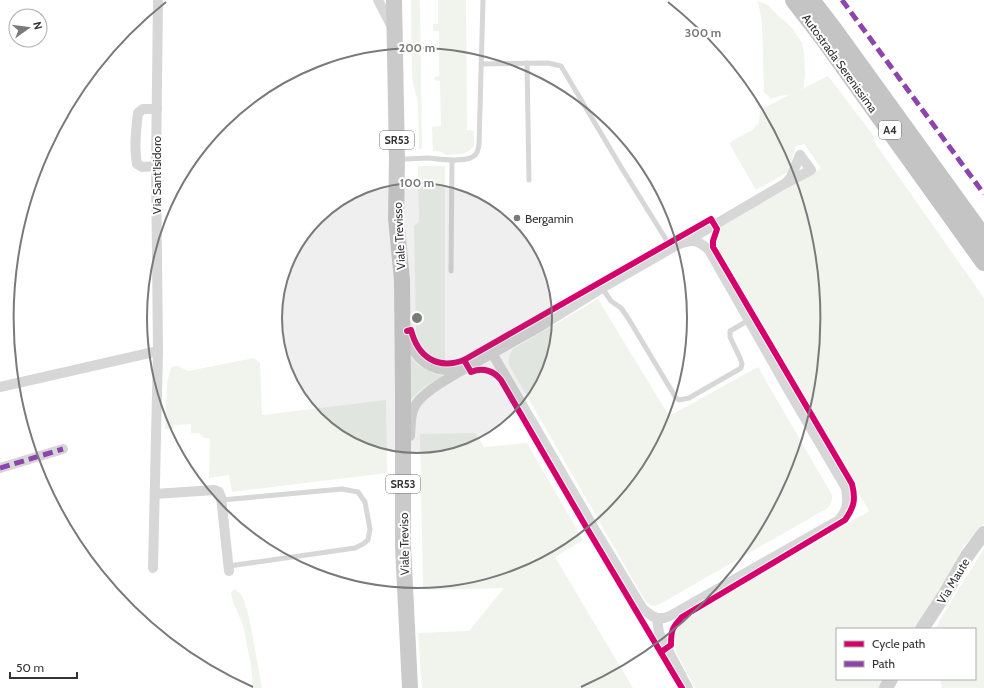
<svg xmlns="http://www.w3.org/2000/svg" width="984" height="688" font-family="Cabin,sans-serif">
<style>
.green{fill:#f0f4ed}
.lines{fill:none;stroke-linecap:round;stroke-linejoin:round}
.lane{stroke:#d7d7d7;stroke-width:5}
.street{stroke:#d7d7d7;stroke-width:10}
.secondary{stroke:#d0d0d0;stroke-width:14}
.primary{stroke:#cacaca;stroke-width:16}
.highway{stroke:#c4c4c4;stroke-width:18}
.quiet{stroke:#8e44ad;stroke-width:5;stroke-dasharray:10 5;stroke-linecap:butt}
.cycleway-casing{stroke:#fff;stroke-width:8}
.cycleway{stroke:#d6006c;stroke-width:6}
.ring{fill:none;stroke:#7a7a7a;stroke-width:2}
.poi-dot{fill:#7a7a7a;stroke:#fff;stroke-width:1.5}
.labels{text-anchor:middle;dominant-baseline:central;stroke-width:4;stroke-linejoin:round;paint-order:stroke}
.shield{fill:#fff;stroke:#707070;stroke-width:1}
.shield-label{font-size:11px;font-weight:bold;fill:#333}
.street-label{font-size:12px;fill:#333;stroke:#fff}
.poi-label{font-size:12px;fill:#333;stroke:#fff;text-anchor:start}
.centre{fill:#7a7a7a;stroke:#fff;stroke-width:2}
.ring-label{font-size:12px;text-anchor:middle;font-weight:bold;fill:#7a7a7a;stroke:#fff;stroke-width:4;stroke-linejoin:round;paint-order:stroke}
</style>
<rect width="100%" height="100%" fill="#fff"/>
<!-- green -->
<g class="green">
<path d="M411 0H420L422 149H419L418 102 412 79Z"/>
<path d="M438 0H466L467 130 474 131V146L470 150 463 154 447 155 439 151H433L432 127 441 126 440 81 434 80V77L439 76V31H433V24H438Z"/>
<path d="M758 1 768 5 778 16 786 22 793 29 802 43 804 53 805 73 804 87 800 90 828 76 873 135 875 143 984 298V524L964 546 944 583 916 629H837V679H886L880 688H695L678 656 673 642 674 634 677 626 686 618 869 511 816 419 717 251C713 241 713 234 722 226L821 168 804 144 796 146 788 172 756 190 729 143 752 130 759 123 760 110 789 95 779 96 771 99 764 92 762 23Z"/>
<path d="M418 166H445V363L439 362 431 358 421 349 416 331 414 226 419 222Z"/>
<path d="M598 299 669 416 758 367 832 495C832 502 832 504 826 509L658 605C653 607 650 605 646 602L509 365C508 358 509 354 513 349Z"/>
<path d="M409 356C421 368 427 372 444 376 430 382 419 390 410 401Z"/>
<path d="M254 358 260 363 262 415 386 400 387 473 232 492 229 475 209 478 210 438H204L199 433H191V424L174 425V429H165L167 383 171 367 178 366 188 371Z"/>
<path d="M475 433 484 447 527 443 583 540 555 557 633 688H422L418 633 469 631 504 588 423 590 420 434Z"/>
<path d="M984 549V688H942L940 679H975V629H935L956 593Z"/>
<path d="M235 589 242 595 249 617 262 688H253L251 666 243 625 233 602 231 592Z"/>
</g>
<g class="lines">
<!-- lane -->
<g class="lane">
<path d="M527 63 529 180"/>
<path d="M481 64 548 63 561 66 621 167 672 249"/>
<path d="M406 159C413 159 420 158 428 158 439 159 469 164 476 154 478 152 478 148 479 145L483 0"/>
<path d="M451 271 452 160"/>
<path d="M602 288 611 301 621 308 628 318 676 398 679 400 689 398 736 371 741 368 742 364 740 358 730 337V331L749 320"/>
<path d="M222 500 342 489 358 492 365 502 370 529 368 540 363 544 355 548 229 566"/>
</g>
<!-- street -->
<g class="street">
<path d="M158 0 156 166 158 351"/>
<path d="M378 0 392 27"/>
<path d="M156 166 142 167 137 164C134 147 136 130 138 113L143 109H157"/>
<path d="M786 183 791 177 800 155"/>
<path d="M687 241 786 183 811 170 800 155"/>
<path d="M407 333C410 353 426 369 446 370 453 370 459 369 466 368 451 377 420 393 414 408 410 416 411 427 410 436"/>
<path d="M492 353 598 535 643 609 652 616 657 618 659 633 688 688"/>
<path d="M466 368 536 329 602 288 677 245C692 239 697 239 709 250L789 391 846 488C848 501 848 510 839 520L670 616 664 618H657"/>
<path d="M0 387 158 351 153 568"/>
<path d="M0 468 63 449"/>
<path d="M155 494 214 490 219 492 221 497 229 571"/>
</g>
<!-- secondary -->
<g class="secondary">
<path d="M922 629 945 594 967 556 984 533"/>
<path d="M886 688 891 679"/>
</g>
<!-- primary -->
<path class="primary" d="M394 0 397 159 396 218 402 280 403 390V546L410 688"/>
<!-- highway -->
<g class="highway">
<path d="M794 0 824 39 984 262"/>
<path d="M811 0 834 30 984 238"/>
</g>
<!-- quiet -->
<g class="quiet">
<path d="M842 0 984 194"/>
<path d="M0 468 63 449"/>
</g>
<defs>
<g id="cycleway">
<path d="M407 331 411 330C418 357 437 370 464 360L711 219 717 229 713 241V247L852 484C856 500 854 507 845 520L682 617C672 628 671 630 671 645L661 652"/>
<path d="M464 360 471 372C483 367 494 371 501 380L585 525 682 688"/>
</g>
</defs>
<!-- cycleway casing -->
<use href="#cycleway" class="cycleway-casing"/>
<!-- cycleway -->
<use href="#cycleway" class="cycleway"/>
</g>
<!-- distance rings -->
<circle cx="417" cy="318" r="135" fill="#7a7a7a" fill-opacity=".12"/>
<g class="ring">
<circle cx="417" cy="318" r="135"/>
<circle cx="417" cy="318" r="270"/>
<path d="M253 687A404 404 0 0 1 166 2M668 2A404 404 0 0 1 581 687"/>
</g>
<!-- markers -->
<circle class="poi-dot" cx="517" cy="218" r="4"/>
<g class="labels">
<!-- shield labels -->
<g class="shield">
<rect x="879" y="121" width="22" height="18" rx="3"/>
<rect x="380" y="131" width="34" height="18" rx="3"/>
<rect x="386" y="475" width="34" height="18" rx="3"/>
</g>
<g class="shield-label">
<text x="890" y="130">A4</text>
<text x="397" y="140">SR53</text>
<text x="403" y="484">SR53</text>
</g>
<!-- street labels -->
<g class="street-label">
<text transform="translate(840 63) rotate(54)">Autostrada Serenissima</text>
<text transform="translate(156 175) rotate(-90)">Via Sant'Isidoro</text>
<text transform="translate(399 236) rotate(-93)">Viale Trevisso</text>
<text transform="translate(404 544) rotate(-91)">Viale Treviso</text>
<text transform="translate(953 581) rotate(-59)">Via Maute</text>
</g>
<!-- poi labels -->
<g class="poi-label">
<text x="525" y="218">Bergamin</text>
</g>
</g>
<circle cx="417" cy="318" r="6" class="centre"/>
<g class="ring-label">
<text x="703" y="37">300 m</text>
<text x="417" y="52">200 m</text>
<text x="417" y="187">100 m</text>
</g>
<!-- legend -->
<rect x="836" y="628" width="140" height="52" fill="#ffffff" stroke="#adadad"/>
<rect x="844" y="641" width="20" height="6" fill="#d6006c" stroke="#adadad"/>
<text x="872" y="648" font-size="12" fill="#333333">Cycle path</text>
<rect x="844" y="661" width="20" height="6" fill="#8e44ad" stroke="#adadad"/>
<text x="872" y="668" font-size="12" fill="#333333">Path</text>
<!-- north arrow -->
<g transform="translate(28 28) rotate(76)"><circle r="19" fill="#ffffff" stroke="#adadad"/>
<path d="M0-3L7 15L0 10L-7 15Z" fill="#7a7a7a"/>
<text y="-6" font-size="11" font-weight="bold" text-anchor="middle" fill="#333333">N</text>
</g>
<!-- scale -->
<path d="M10 672v6h67v-6" fill="none" stroke="#333333" stroke-width="2"/>
<text x="16" y="672" font-size="12" fill="#333333" stroke="#ffffff" stroke-width="3" paint-order="stroke">50 m</text>
</svg>
